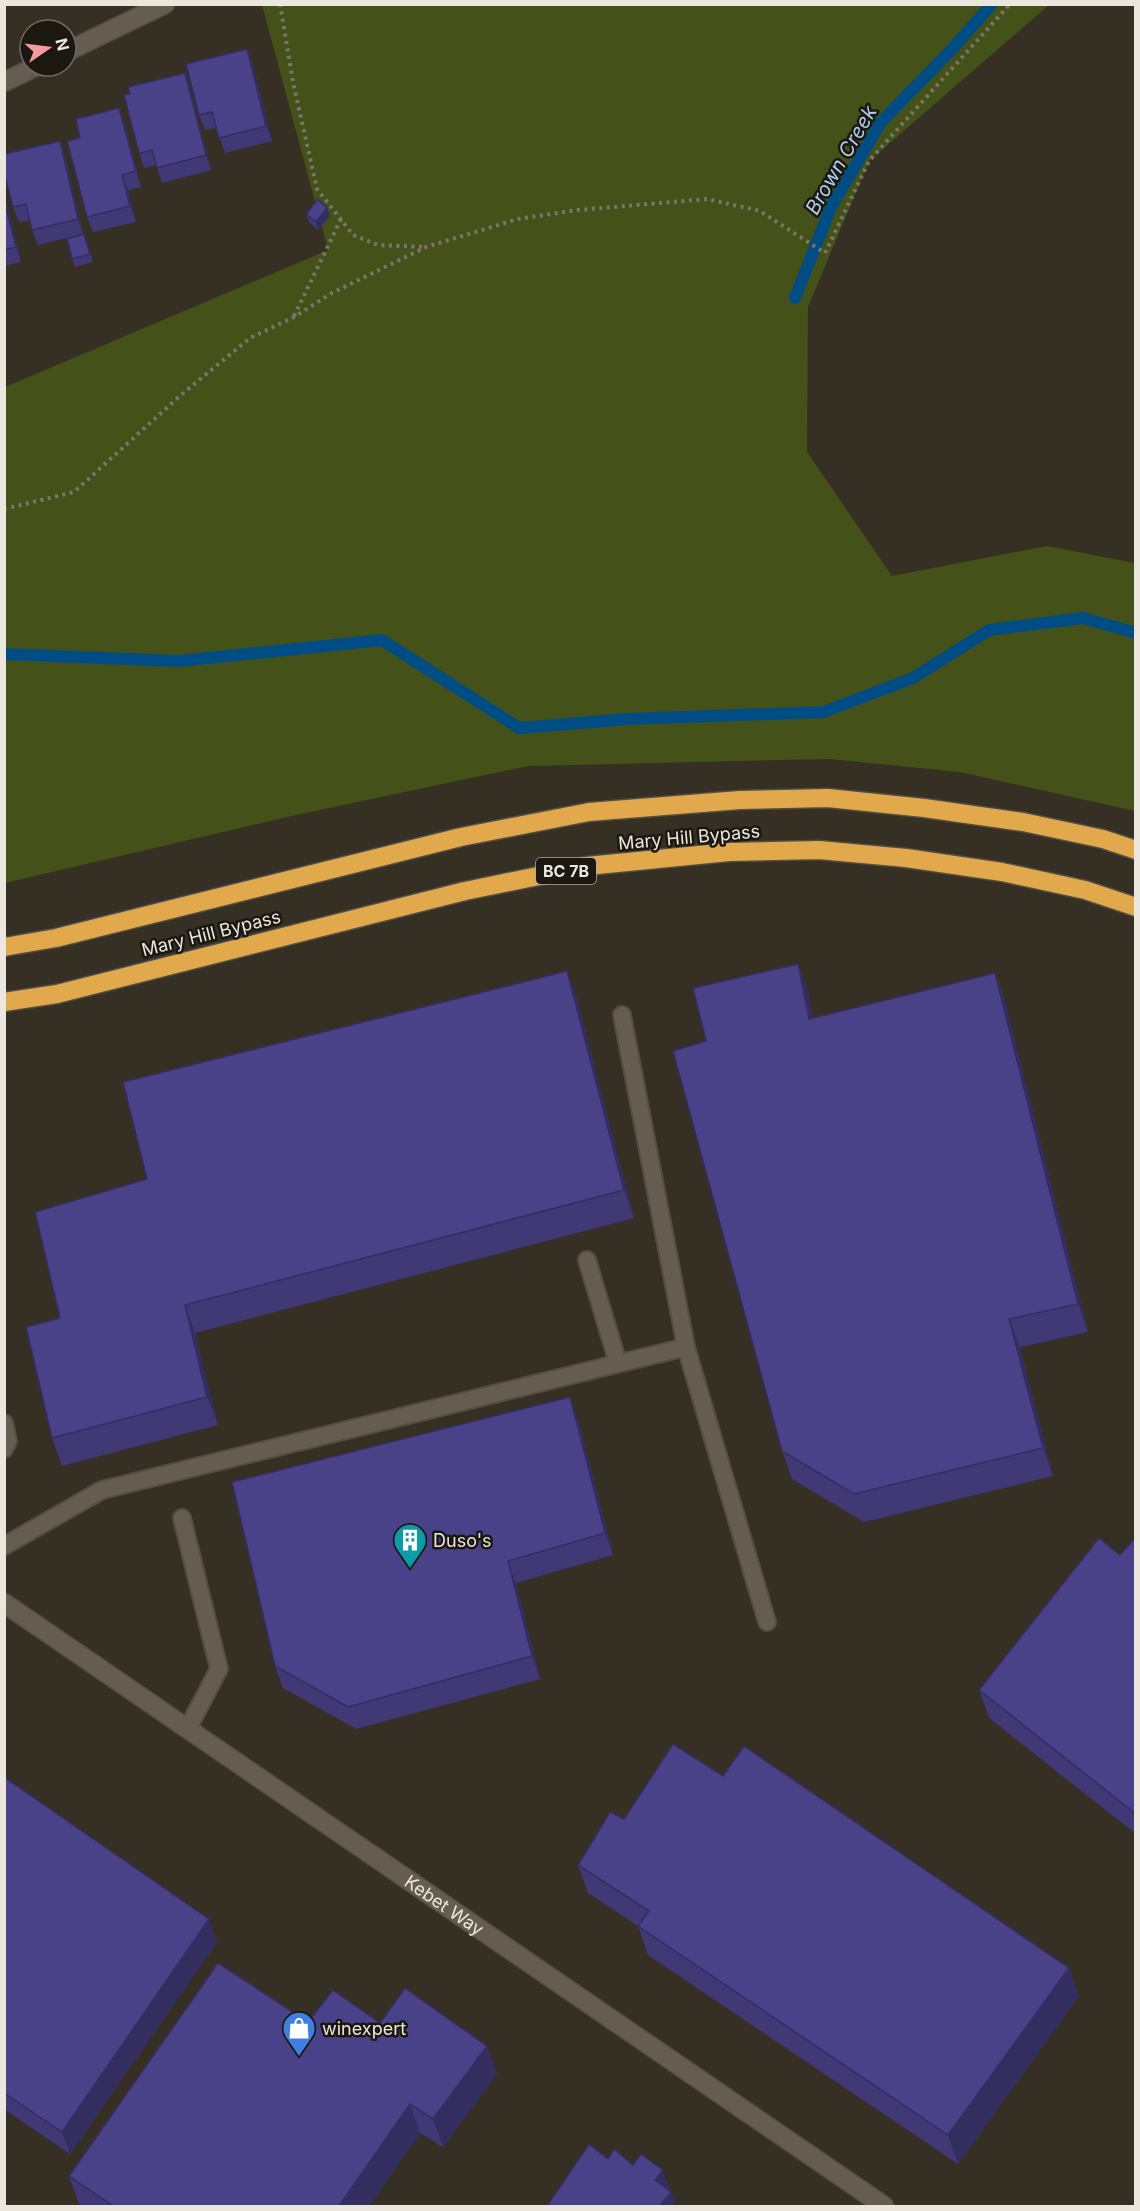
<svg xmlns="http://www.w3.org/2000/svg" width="1140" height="2211" font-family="Inter,sans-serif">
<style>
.green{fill:#445119}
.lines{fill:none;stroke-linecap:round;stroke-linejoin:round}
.stream{stroke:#004d86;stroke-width:12}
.lane-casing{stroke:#534d43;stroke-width:20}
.street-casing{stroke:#534d43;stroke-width:21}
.highway-casing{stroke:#534d43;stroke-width:21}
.path{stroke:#7b766b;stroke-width:4;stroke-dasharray:3 4.5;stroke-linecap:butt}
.lane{stroke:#655e50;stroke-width:16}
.street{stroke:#655e50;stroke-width:18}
.highway{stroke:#e1a94c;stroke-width:18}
.wall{fill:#403976}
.shaded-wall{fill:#342e60}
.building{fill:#4a4289;stroke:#342e60;stroke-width:1.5}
.labels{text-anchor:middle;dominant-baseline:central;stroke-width:5;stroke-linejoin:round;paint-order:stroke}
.shield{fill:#1b1812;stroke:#ada9a2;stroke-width:1.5}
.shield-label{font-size:16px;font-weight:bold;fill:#ebe7df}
.street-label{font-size:18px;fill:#ebe7df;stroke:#1b1812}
.poi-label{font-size:18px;fill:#ebe7df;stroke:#1b1812;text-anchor:start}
.water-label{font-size:20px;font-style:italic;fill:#afcff0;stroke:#1b1812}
</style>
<rect width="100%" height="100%" fill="#362f23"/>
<!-- green -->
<path class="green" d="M262 5H1049L869 161 808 307 807 452 892 576 1047 546 1135 563V811L960 772 829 759 528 766 296 815 5 883V387L328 250Z"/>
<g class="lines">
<!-- stream -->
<g class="stream">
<path d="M795 298 831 207 881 122 954 47 992 4"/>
<path d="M4 654 178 661 382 640 519 728 627 719 823 712 913 678 989 630 1083 618 1136 633"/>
</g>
<defs>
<g id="lane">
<path d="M622 1015 686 1347"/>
<path d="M587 1260 618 1363"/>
<path d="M4 1423 8 1441 4 1449"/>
<path d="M182 1518 219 1669 188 1728"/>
<path d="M4 1546 102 1490 686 1347 767 1622"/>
</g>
<g id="street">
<path d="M66 52 165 4"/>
<path d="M4 82 37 66"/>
<path id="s1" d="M4 1603 884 2206"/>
</g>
<g id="highway">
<path d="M4 947 56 938 461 837 589 812 740 800 828 798 924 808 1023 822 1103 839 1136 850"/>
<path d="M4 1002 57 994 465 891 587 866 729 852 819 850 906 858 1002 872 1085 890 1136 907"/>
</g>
</defs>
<!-- lane casing -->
<use href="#lane" class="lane-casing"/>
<!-- street casing -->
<use href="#street" class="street-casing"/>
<!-- highway casing -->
<use href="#highway" class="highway-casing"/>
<!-- path -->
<g class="path">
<path d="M280 4 293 82 317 189 353 235 378 245 425 247"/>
<path d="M294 316 341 219"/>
<path d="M4 509 74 492 181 395 250 338 294 317 332 293 426 247 518 219 578 210 707 199 760 211 825 253 869 161 1010 4"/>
</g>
<!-- lane -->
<use href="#lane" class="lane"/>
<!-- street -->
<use href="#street" class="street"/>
<!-- highway -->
<use href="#highway" class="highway"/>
</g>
<!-- wall -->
<g class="wall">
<path d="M253 64 272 141 225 153 216 128 205 130 199 115Z"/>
<path d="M185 73 190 88 211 170 162 183 156 165 144 168 139 153Z"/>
<path d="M125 124 141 187 128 190 136 222 93 232 87 217 80 138Z"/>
<path d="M65 156 83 234H84L87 242 93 262 75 267 72 259 71 237 38 245 32 230 30 220 19 222 13 207Z"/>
<path d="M4 192 21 262 4 266Z"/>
<path d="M327 208 330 216 318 230 309 222 306 214Z"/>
<path d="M567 971 577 999 634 1218 195 1333 218 1425 62 1466 52 1438 60 1318 147 1179Z"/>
<path d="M995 973 1005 1001 1088 1332 1020 1347 1053 1476 864 1522 792 1479 782 1451 706 1041 808 992 813 1018Z"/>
<path d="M578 1420 613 1555 516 1583 540 1679 356 1729 283 1688 275 1666Z"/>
<path d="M1136 1537V1834L989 1718 979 1690 1120 1555Z"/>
<path d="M723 1776 1069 1968 1079 1996 958 2164 648 1955 638 1926 588 1893 578 1865 624 1819Z"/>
<path d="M4 1777 209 1919 217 1942 70 2154 4 2109Z"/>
<path d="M308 2022 380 2023 487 2046 497 2074 443 2147 420 2133 369 2206H83L79 2204 69 2176Z"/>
</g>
<!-- shaded-wall -->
<g class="shaded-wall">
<path d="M247 49 253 64 272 141 266 126Z"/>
<path d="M185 73 190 88 211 170 206 155Z"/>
<path d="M119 108 125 124 141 187 136 171Z"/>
<path d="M60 141 65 156 83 235 78 219Z"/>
<path d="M122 175 128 190 136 222 130 206Z"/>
<path d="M4 192 21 262 16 247 4 200Z"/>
<path d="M327 208 330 216 318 230 316 222Z"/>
<path d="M798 964 808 992 820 1047 809 1019Z"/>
<path d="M567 971 577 999 634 1218 624 1190Z"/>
<path d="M995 973 1005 1001 1088 1332 1078 1304Z"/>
<path d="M185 1305 195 1333 218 1425 207 1397Z"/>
<path d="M1009 1319 1020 1347 1053 1476 1043 1448Z"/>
<path d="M570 1397 578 1420 613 1555 605 1533Z"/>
<path d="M508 1561 516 1583 540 1679 532 1656Z"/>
<path d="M209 1919 217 1942 70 2154 62 2132Z"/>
<path d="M1069 1968 1079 1996 958 2164 948 2135Z"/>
<path d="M487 2046 497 2074 443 2147 433 2119Z"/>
<path d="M410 2104 420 2133 369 2206H339Z"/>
<path d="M663 2170 671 2192 676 2206H660L655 2180Z"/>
</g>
<!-- building -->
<g class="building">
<path d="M247 49 266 126 219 138 212 112 199 115 186 64Z"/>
<path d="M185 73 206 155 157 168 152 150 139 153 124 95 130 94 128 87Z"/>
<path d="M119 108 136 171 122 175 130 206 87 217 67 141 80 138 76 119Z"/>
<path d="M60 141 78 219 32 230 26 204 13 207 4 173V154Z"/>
<path d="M318 199 327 208 316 222 306 214Z"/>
<path d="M4 200 16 247 4 250Z"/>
<path d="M84 234 90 254 72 259 67 239Z"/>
<path d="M798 964 809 1019 995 973 1078 1304 1009 1319 1043 1448 854 1494 782 1451 673 1051 706 1041 693 988Z"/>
<path d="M567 971 624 1190 185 1305 207 1397 52 1438 26 1327 60 1318 35 1212 147 1179 123 1082Z"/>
<path d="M570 1397 605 1533 508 1561 532 1656 348 1707 275 1666 232 1482Z"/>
<path d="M1136 1537V1814L979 1690 1099 1538 1120 1555Z"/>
<path d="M673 1744 723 1776 744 1746 1069 1968 948 2135 638 1926 649 1911 578 1865 610 1812 624 1819Z"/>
<path d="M4 1777 209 1919 62 2132 4 2093Z"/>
<path d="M218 1963 308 2022 333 1990 380 2023 405 1988 487 2046 433 2119 410 2104 339 2206H113L69 2176Z"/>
<path d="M589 2144 608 2159 614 2149 633 2165 641 2154 663 2170 655 2180 671 2192 660 2206H547Z"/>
</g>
<!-- icons -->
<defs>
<symbol id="building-pin" viewBox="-11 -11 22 30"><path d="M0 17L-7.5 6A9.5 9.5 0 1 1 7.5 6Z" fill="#0f9aa8" stroke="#1b1812"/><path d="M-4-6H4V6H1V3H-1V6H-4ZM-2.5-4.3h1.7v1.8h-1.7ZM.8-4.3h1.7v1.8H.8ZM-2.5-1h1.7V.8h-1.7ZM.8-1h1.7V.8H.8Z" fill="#fff"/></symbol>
<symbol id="shop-pin" viewBox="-11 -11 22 30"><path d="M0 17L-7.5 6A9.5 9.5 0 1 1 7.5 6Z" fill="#3f7fe0" stroke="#1b1812"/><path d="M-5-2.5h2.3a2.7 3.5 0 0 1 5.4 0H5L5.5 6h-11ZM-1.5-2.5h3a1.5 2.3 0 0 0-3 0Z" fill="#fff"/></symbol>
</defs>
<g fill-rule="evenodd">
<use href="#building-pin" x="391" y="1521" width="38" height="52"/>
<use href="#shop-pin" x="280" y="2009" width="38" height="52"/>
</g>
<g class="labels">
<!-- shield labels -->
<rect class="shield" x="536" y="858" width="60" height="26" rx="4.5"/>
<g class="shield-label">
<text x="566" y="871">BC 7B</text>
</g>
<!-- street labels -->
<g class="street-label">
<text transform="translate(689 837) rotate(-5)">Mary Hill Bypass</text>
<text transform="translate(211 933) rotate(-14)">Mary Hill Bypass</text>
<text stroke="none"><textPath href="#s1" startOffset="534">Kebet Way</textPath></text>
</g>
<!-- poi labels -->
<g class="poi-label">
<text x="433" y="1540">Duso's</text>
<text x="322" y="2028">winexpert</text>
</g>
<!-- water labels -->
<g class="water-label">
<text transform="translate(841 160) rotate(-60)">Brown Creek</text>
</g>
</g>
<!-- border -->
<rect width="1140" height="2211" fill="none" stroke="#ebe7df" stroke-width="12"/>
<!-- north arrow -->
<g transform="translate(48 48) rotate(76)"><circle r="28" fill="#1b1812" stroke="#6e6b64" stroke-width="1.5"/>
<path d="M0-4.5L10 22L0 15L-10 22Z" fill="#f59b9d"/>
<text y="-9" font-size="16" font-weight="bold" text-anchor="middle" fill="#ebe7df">N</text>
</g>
</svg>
